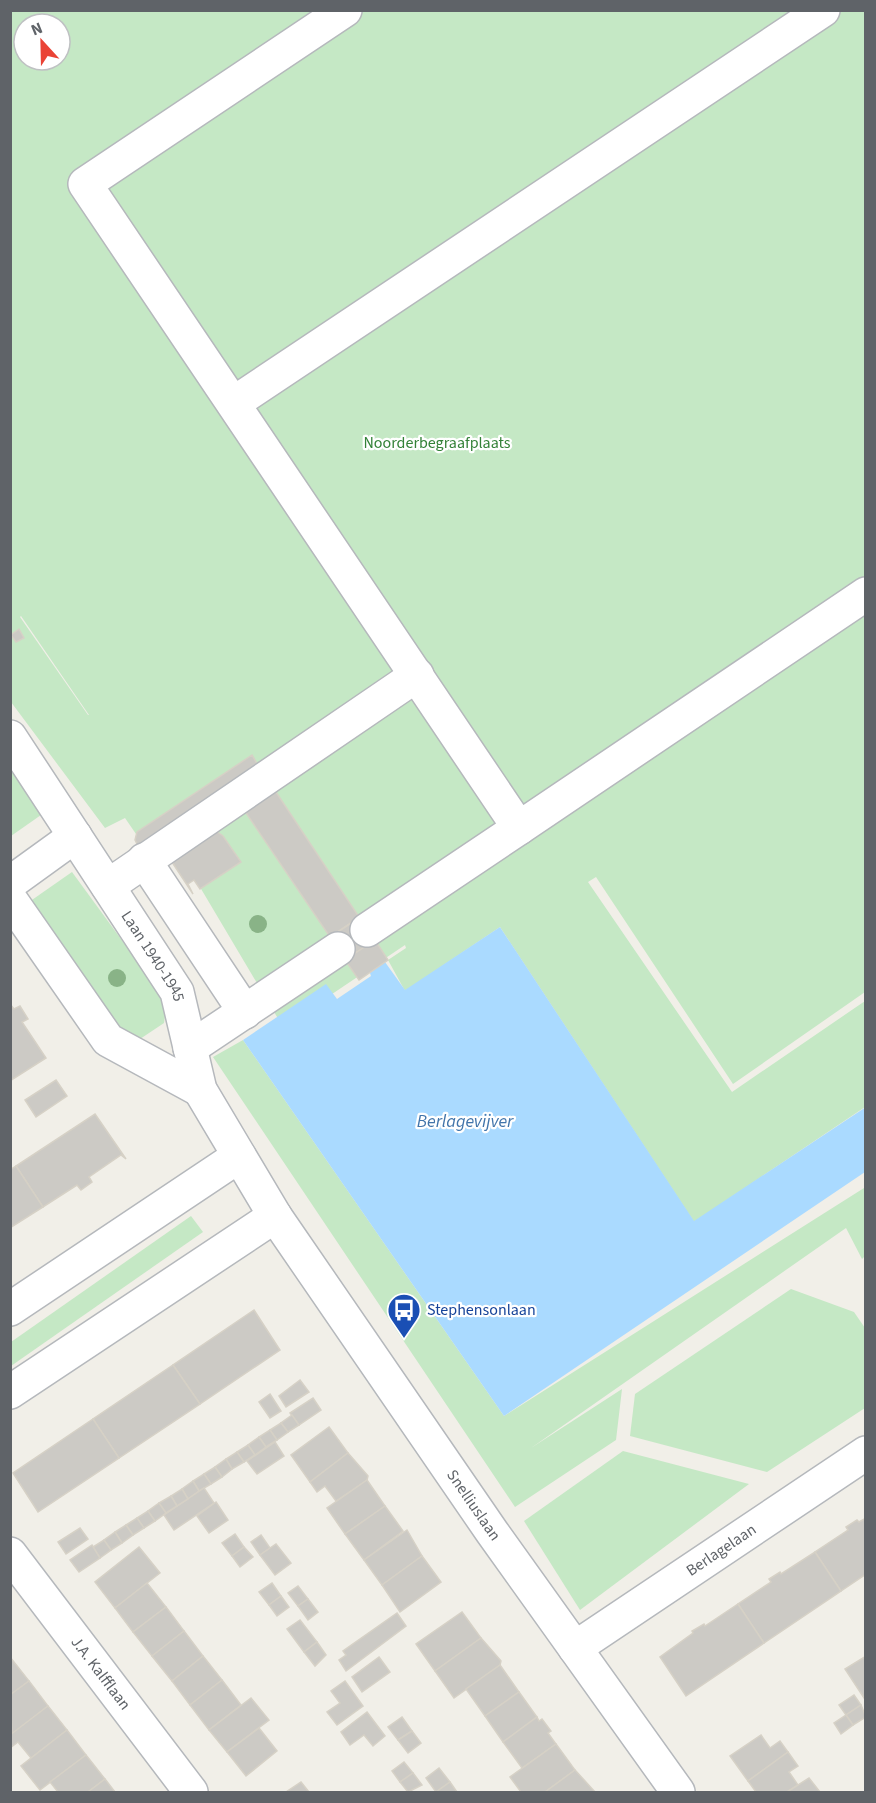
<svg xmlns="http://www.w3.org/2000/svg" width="876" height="1803" font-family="'Source Sans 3',sans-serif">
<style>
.green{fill:#c5e8c5;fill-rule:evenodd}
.water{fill:#aadaff}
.building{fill:#cccac5;stroke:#d6d1c6;stroke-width:1.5}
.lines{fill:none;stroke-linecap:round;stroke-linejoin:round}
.minor-casing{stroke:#b5b8bc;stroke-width:36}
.minor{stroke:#fff;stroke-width:33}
.tree{fill:#89b387}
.labels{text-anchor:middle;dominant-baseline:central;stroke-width:4.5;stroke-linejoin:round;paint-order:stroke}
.park-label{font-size:16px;fill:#348238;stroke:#fff}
.street-label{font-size:16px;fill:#5f6368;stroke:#fff}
.transit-label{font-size:16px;fill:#164399;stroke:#fff;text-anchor:start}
.water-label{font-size:18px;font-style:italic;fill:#4174aa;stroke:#fff}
</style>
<rect width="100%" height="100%" fill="#f1efe8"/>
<!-- green -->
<g class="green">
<path d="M11 11H865V992L733 1084 596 877 588 882 732 1092 865 1001V1107L694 1222 500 927 405 991 388 960 406 948 405 945 283 1027 159 818 136 834 125 818 105 828 11 702ZM24 24H60V60H24ZM21 616 89 715H88L20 617Z"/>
<path d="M10 762 29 789 41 815 11 836Z"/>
<path d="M72 872 167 1002 164 1023 140 1039 120 1033 29 902Z"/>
<path d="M243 1040 504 1416 864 1188 865 1256 862 1259 846 1228 531 1448 622 1389 616 1440 515 1507 213 1057Z"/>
<path d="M191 1216 203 1232 11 1366V1342Z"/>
<path d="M791 1289 854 1312 865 1328V1408L767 1472 630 1436 635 1394Z"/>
<path d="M623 1451 749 1484 580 1610 524 1521Z"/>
</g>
<!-- water -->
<path class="water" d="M500 927 694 1221 866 1107 865 1172 504 1416 243 1040 326 984 337 999 371 976 370 973 385 962 405 990Z"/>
<!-- building -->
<g class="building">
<path d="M19 629 24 638 16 642 11 635Z"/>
<path d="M252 755 262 772 149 846H138L135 840 137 832Z"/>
<path d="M272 786 359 917 330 937 242 807Z"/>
<path d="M216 831 223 836 241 862 200 889 194 880 188 884 193 894 168 856Z"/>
<path d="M359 918 375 940 345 960 330 937Z"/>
<path d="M375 940 388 960 359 980 345 960Z"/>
<path d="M10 1004 14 1009 20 1006 28 1019 22 1022 46 1058 10 1081Z"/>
<path d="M56 1080 67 1096 36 1117 25 1100Z"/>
<path d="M95 1114 126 1159 121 1155 89 1177 92 1182 81 1190 77 1185 43 1207 16 1166Z"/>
<path d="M16 1166 43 1207 10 1228V1170Z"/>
<path d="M254 1310 280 1350 200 1404 173 1365Z"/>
<path d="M173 1365 200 1404 119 1458 93 1419Z"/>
<path d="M300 1380 309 1392 286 1407 279 1396Z"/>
<path d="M270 1394 281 1411 270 1418 259 1402Z"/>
<path d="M313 1398 321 1410 299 1425 290 1413Z"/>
<path d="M292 1415 299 1425 288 1432 281 1423Z"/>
<path d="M93 1419 119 1458 38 1512 13 1473Z"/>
<path d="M281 1423 288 1432 277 1440 270 1430Z"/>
<path d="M329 1427 348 1453 310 1482 291 1455Z"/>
<path d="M270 1430 277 1440 266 1447 259 1437Z"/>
<path d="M259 1437 266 1447 255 1455 248 1445Z"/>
<path d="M275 1442 284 1456 257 1474 247 1461Z"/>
<path d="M248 1445 255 1455 244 1462 237 1452Z"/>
<path d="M237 1452 244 1462 232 1469 226 1459Z"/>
<path d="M348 1453 368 1476 367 1480 336 1501 325 1486 317 1492 310 1482Z"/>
<path d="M226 1459 232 1469 222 1477 215 1467Z"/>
<path d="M215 1467 222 1477 211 1484 204 1474Z"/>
<path d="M204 1474 211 1484 199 1491 193 1481Z"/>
<path d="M367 1480 385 1506 345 1534 327 1508Z"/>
<path d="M193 1481 199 1491 188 1499 182 1489Z"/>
<path d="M204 1488 214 1503 174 1530 164 1515Z"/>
<path d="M182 1489 188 1499 177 1506 171 1496Z"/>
<path d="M171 1496 177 1506 166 1513 159 1503Z"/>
<path d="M216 1502 228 1520 209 1533 197 1516Z"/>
<path d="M159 1503 166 1513 155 1521 148 1511Z"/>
<path d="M385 1506 403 1531 364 1560 345 1534Z"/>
<path d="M148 1511 155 1521 144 1528 137 1518Z"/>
<path d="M137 1518 144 1528 133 1535 126 1525Z"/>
<path d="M866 1518V1574L841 1591 815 1552 848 1530 846 1527 857 1520 859 1522Z"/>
<path d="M126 1525 133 1535 122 1543 115 1532Z"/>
<path d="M80 1528 88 1539 66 1554 58 1542Z"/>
<path d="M407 1530 422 1556 382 1585 364 1560Z"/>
<path d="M115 1532 122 1543 111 1550 104 1540Z"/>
<path d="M235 1534 244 1547 232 1556 222 1543Z"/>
<path d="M261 1535 270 1548 260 1555 251 1542Z"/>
<path d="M104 1540 111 1550 100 1558 93 1547Z"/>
<path d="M276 1544 291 1563 275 1575 260 1555Z"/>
<path d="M92 1545 100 1558 79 1572 70 1560Z"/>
<path d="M139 1547 160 1573 115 1608 95 1582Z"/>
<path d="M244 1547 253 1557 240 1567 232 1556Z"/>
<path d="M815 1552 841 1591 764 1643 738 1604 771 1582 769 1579 780 1572 781 1574Z"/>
<path d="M422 1556 441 1582 400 1612 382 1585Z"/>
<path d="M147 1583 166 1607 133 1632 115 1608Z"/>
<path d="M272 1583 281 1596 269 1605 259 1592Z"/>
<path d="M298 1586 308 1599 298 1606 288 1593Z"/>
<path d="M281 1596 289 1607 277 1616 269 1605Z"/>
<path d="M308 1599 318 1612 308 1620 298 1606Z"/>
<path d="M738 1604 764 1643 686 1696 660 1657 693 1633 692 1631 704 1624 705 1626Z"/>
<path d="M166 1607 184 1631 152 1656 133 1632Z"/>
<path d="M462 1612 481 1638 435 1671 416 1644Z"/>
<path d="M397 1613 406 1626 346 1671 339 1660 346 1655 343 1651Z"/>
<path d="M300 1620 317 1642 304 1652 287 1629Z"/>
<path d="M184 1631 203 1656 172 1681 152 1656Z"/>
<path d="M481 1638 501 1661 500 1665 454 1698 435 1671Z"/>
<path d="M317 1642 326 1655 315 1666 304 1652Z"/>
<path d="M203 1656 222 1680 190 1705 172 1681Z"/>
<path d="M866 1656V1701L845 1669Z"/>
<path d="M10 1657 29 1681 10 1695Z"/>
<path d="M379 1657 390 1672 362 1692 352 1677Z"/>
<path d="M500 1665 519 1692 485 1716 466 1689Z"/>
<path d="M222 1680 241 1705 209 1730 190 1705Z"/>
<path d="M29 1681 48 1706 12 1734 10 1695Z"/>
<path d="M345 1681 363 1706 337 1725 327 1712 340 1703 331 1691Z"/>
<path d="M519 1692 537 1717 503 1742 485 1716Z"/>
<path d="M854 1695 861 1705 846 1715 839 1705Z"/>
<path d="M251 1698 269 1720 227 1752 209 1730Z"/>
<path d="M861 1705 866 1717 853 1725 846 1715Z"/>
<path d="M48 1706 67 1730 31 1758 18 1742 10 1748V1735Z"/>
<path d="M367 1712 385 1736 373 1746 364 1735 350 1745 341 1732Z"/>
<path d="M846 1715 853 1725 841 1734 834 1723Z"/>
<path d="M402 1717 412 1731 398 1740 388 1727Z"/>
<path d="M537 1717 539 1721 542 1719 551 1731 548 1733 556 1744 522 1768 503 1742Z"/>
<path d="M259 1728 277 1751 246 1776 227 1752Z"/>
<path d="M67 1730 86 1755 40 1790 21 1766Z"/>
<path d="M412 1731 421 1743 408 1753 398 1740Z"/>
<path d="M761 1735 770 1748 780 1741 788 1752 748 1781 730 1756Z"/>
<path d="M556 1744 575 1770 545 1792H521L510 1777Z"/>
<path d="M788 1752 798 1766 789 1772 798 1785 787 1792H756L748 1781Z"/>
<path d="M86 1755 105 1779 88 1792H58L50 1782Z"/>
<path d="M404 1762 413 1773 400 1782 392 1771Z"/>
<path d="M439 1768 450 1782 436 1792 426 1778Z"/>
<path d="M575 1770 595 1792H545Z"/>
<path d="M413 1773 422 1785 408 1792 400 1782Z"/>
<path d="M809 1778 820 1792H787Z"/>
<path d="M105 1779 115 1792H88Z"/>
<path d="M301 1782 309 1792H286Z"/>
<path d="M450 1782 457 1792H436Z"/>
</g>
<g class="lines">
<defs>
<g id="minor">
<path d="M345 10 85 184 519 828 866 594"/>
<path d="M234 403 823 10"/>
<path id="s1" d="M10 737 177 992 200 1090 275 1216 492 1532 678 1792"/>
<path d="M144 860 245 1012"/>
<path d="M10 883 75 836"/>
<path d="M108 886 417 675"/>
<path d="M10 899 108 1040 200 1090"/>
<path d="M367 930 519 828"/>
<path d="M190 1048 338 949"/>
<path d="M10 1309 239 1156"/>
<path d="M10 1392 275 1216"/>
<path id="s2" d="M10 1554 191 1792"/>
<path id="s3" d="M575 1648 866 1453"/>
</g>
</defs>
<!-- minor casing -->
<use href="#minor" class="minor-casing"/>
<!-- minor -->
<use href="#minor" class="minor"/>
</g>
<!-- trees -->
<g class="tree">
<circle cx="258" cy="924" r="9"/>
<circle cx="117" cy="978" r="9"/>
</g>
<!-- icons -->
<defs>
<symbol id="bus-pin" viewBox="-11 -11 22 30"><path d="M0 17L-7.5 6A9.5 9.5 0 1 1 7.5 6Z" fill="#1a4fb4" stroke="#fff"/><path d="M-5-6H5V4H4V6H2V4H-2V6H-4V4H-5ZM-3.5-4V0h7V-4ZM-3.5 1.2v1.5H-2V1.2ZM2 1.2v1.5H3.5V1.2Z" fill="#fff"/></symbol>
</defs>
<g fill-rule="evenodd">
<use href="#bus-pin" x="385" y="1291" width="38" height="52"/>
</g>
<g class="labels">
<!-- park labels -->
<g class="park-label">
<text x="437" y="443">Noorderbegraafplaats</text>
</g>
<!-- street labels -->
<g class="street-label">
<text stroke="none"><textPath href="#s1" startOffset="262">Laan 1940-1945</textPath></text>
<text stroke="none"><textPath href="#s1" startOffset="903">Snelliuslaan</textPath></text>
<text stroke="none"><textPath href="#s3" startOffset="176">Berlagelaan</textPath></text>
<text stroke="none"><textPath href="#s2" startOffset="150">J.A. Kalfflaan</textPath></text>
</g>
<!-- transit labels -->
<g class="transit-label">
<text x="427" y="1310">Stephensonlaan</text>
</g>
<!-- water labels -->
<g class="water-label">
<text x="465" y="1121">Berlagevijver</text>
</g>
</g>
<!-- border -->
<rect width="876" height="1803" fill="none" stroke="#5f6368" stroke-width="24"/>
<!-- north arrow -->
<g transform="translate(42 42) rotate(338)"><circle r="28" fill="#ffffff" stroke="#bfc1c3" stroke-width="1.5"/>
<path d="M0-4.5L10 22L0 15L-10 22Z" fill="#ea4335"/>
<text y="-9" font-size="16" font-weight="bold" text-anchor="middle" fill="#5f6368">N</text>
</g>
</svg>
